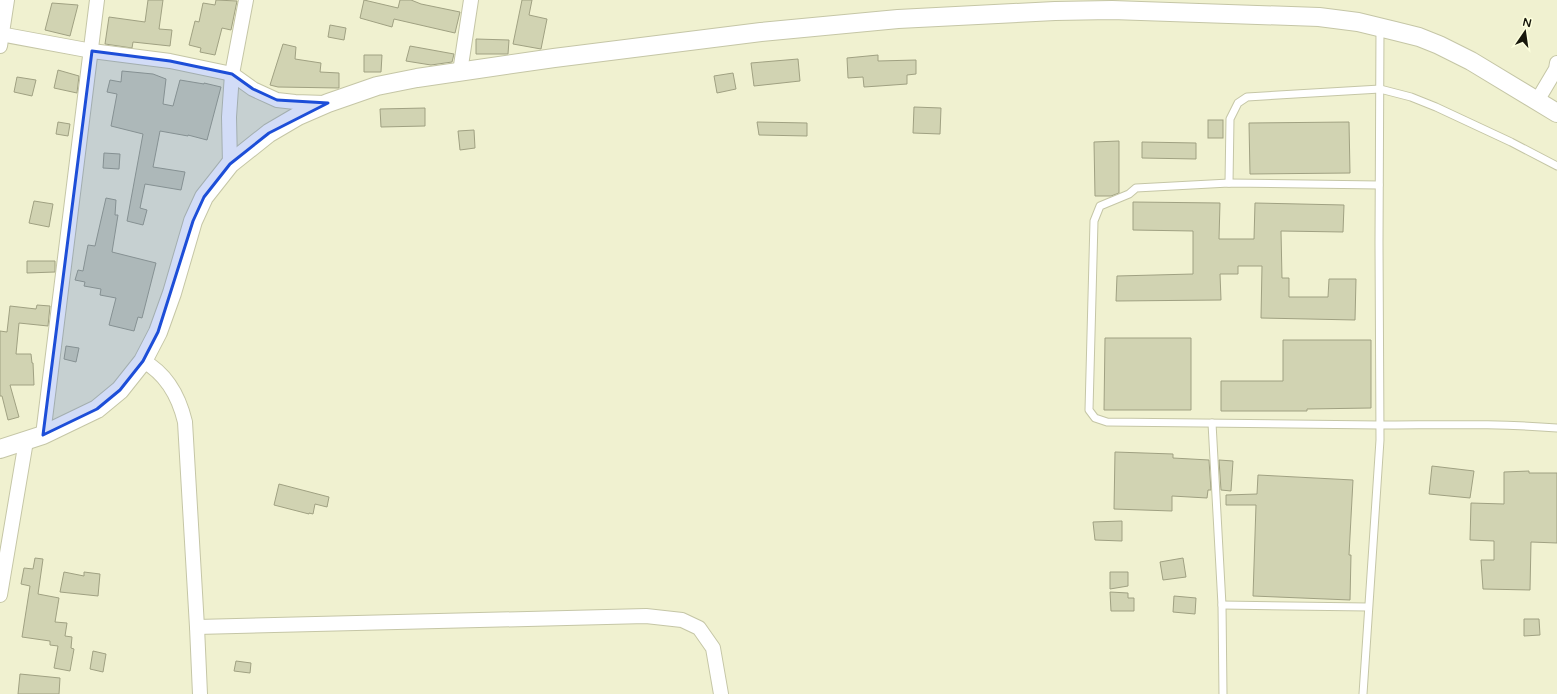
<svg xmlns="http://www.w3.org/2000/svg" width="1557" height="694" font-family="'Varela Round',sans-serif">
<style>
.building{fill:#d1d3b2;stroke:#a0a182}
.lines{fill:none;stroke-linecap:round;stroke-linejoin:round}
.service-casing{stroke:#c5c6a6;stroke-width:9}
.minor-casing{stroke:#c5c6a6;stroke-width:16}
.tertiary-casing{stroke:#c5c6a6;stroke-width:20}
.service{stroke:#fff;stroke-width:7}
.minor{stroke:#fff;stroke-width:14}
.tertiary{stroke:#fff;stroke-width:18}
.marked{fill:#1d4ed8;fill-opacity:0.2;stroke:#1d4ed8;stroke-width:3;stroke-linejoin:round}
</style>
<rect width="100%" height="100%" fill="#f0f1d0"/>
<!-- building -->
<g class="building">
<path d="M148 0H163L159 29 172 30 170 46 133 42 132 48 105 44 109 17 145 22Z"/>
<path d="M216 0 237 1 231 30 222 28 215 55 200 52 201 48 189 45 195 21 199 22 203 3 215 5Z"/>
<path d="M364 0 398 8 400 0H411L421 4 460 12 455 33 394 19 392 27 360 18Z"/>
<path d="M522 0H532L529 15 547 19 541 49 513 44Z"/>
<path d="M52 3 78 5 70 36 45 30Z"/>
<path d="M330 25 346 28 344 40 328 37Z"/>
<path d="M476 39 509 40 508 54H476Z"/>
<path d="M283 44 296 47 295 59 321 63 320 72 339 73V88L278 87 270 85Z"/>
<path d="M410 46 454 54 452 62 431 65 406 61Z"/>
<path d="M364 55H382L381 72H364Z"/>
<path d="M878 55V61L916 60V74L907 75V84L879 86 864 87 863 77 848 78 847 58Z"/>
<path d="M798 59 800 81 754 86 751 63Z"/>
<path d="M58 70 79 76 77 93 54 88Z"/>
<path d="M122 71 153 74 166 79 163 104 173 106 180 80 204 84V83L221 87 207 140 188 135V136L160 131 153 167 185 172 181 190 145 184 140 208 147 210 143 225 127 221 143 134 111 126 117 94 107 92 110 80 121 82Z"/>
<path d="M733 73 736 89 717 93 714 76Z"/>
<path d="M17 77 36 80 32 96 14 92Z"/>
<path d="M914 107 941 108 940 134 913 133Z"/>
<path d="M425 108V126L381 127 380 109Z"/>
<rect x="1208" y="120" width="15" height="18"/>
<path d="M58 122 70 124 68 136 56 134Z"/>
<path d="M757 122 807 123V136L759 135Z"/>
<path d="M1349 122 1350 173 1250 174 1249 123Z"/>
<path d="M474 130 475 148 460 150 458 131Z"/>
<path d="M1119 141V193L1111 196H1095L1094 142Z"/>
<path d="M1142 142 1196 143V159L1142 158Z"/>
<path d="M104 153 120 154 119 169 103 168Z"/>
<path d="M106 198 116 200 115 215H118L112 252 156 263 142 318 138 317 134 331 109 325 116 298 100 295 101 289 84 286 85 282 75 280 78 270 83 271 88 245 95 246Z"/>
<path d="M34 201 53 204 49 227 29 223Z"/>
<path d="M1133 202 1220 203 1219 239H1254L1255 203 1344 205 1343 232 1281 231 1282 278H1289V297H1328L1329 279H1356L1355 320 1261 318 1262 266H1238V274H1220L1221 300 1116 301 1117 276 1193 274V231L1133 230Z"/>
<path d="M27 261H55V272L27 273Z"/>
<path d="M37 305 50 306 48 326 19 323 16 354H31L32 363H33L34 385H10L19 417 8 420 2 396H0V331L7 332 10 306 36 309Z"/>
<path d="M1105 338H1191V410H1104Z"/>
<path d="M1283 340H1371V408L1307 409V411H1221V381H1283Z"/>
<path d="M66 346 79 348 76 362 64 359Z"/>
<path d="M1115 452 1173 454V458L1209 460 1211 490H1208L1207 498 1172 496V511L1114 509Z"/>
<path d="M1219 460 1233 461 1231 491 1221 490Z"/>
<path d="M1432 466 1474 471 1470 498 1429 494Z"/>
<path d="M1529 471V473H1557V543L1531 542 1530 590 1483 589 1481 560H1494V541L1470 540 1471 503 1504 504V472Z"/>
<path d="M1258 475 1353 480 1349 555H1351L1350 600 1253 596 1256 505H1226V495L1257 494Z"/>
<path d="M279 484 329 497 327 507 315 504 313 514 309 513V514L274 505Z"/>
<path d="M1122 521V541L1095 540 1093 522Z"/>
<path d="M35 558 43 559 38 594 59 598 55 622 67 623 65 636 72 637 71 648 74 649 70 671 54 668 58 646 50 645V641L22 637 30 586 21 584 24 568 33 569Z"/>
<path d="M1183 558 1186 577 1163 580 1160 562Z"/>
<path d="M64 572 84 576V572L100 574 98 596 60 592Z"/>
<path d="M1110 572H1128V586L1110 589Z"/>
<path d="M1110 592 1128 593V598H1134V611H1111Z"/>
<path d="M1174 596 1196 598 1195 614 1173 612Z"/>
<path d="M1524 619H1539L1540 635 1524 636Z"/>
<path d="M93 651 106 654 103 672 90 669Z"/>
<path d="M236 661 251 663 250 673 234 671Z"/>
<path d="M20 674 60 678 59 694H18Z"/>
</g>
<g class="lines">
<defs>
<g id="service">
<path d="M1229 183 1230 119 1238 103 1247 97 1380 89 1411 97 1436 107 1511 142 1557 166"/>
<path d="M1379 185 1229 183 1136 188 1129 194 1100 206 1094 221 1089 410 1095 418 1107 422C1197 423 1288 424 1379 425 1438 425 1498 423 1557 428"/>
<path d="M1212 423 1222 605 1223 694"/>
<path d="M1222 605 1368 607"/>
<path d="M1363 694 1380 440 1379 242 1380 27"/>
</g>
<g id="minor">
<path d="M0 34 92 51 170 61 232 74 253 89 277 100 295 102 325 103"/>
<path d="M0 46 7 0"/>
<path d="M460 72 471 0"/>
<path d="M1537 101 1556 69 1557 63"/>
<path d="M230 164 229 117 232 74 246 0"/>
<path d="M143 361C167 374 179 397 185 422L197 627 200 694"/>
<path d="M43 435 97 0"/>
<path d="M0 595 26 441"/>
<path d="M197 627 646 616 682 620 699 628 713 648 721 694"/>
</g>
<path id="tertiary" d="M0 449 43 435 97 409 120 390 143 361 158 332 172 293 193 221 204 197 230 164 269 133 298 116 328 103 377 86 417 78 554 58 761 32 898 19 1055 11 1112 10 1319 17 1358 22 1395 31 1419 37 1439 45 1471 61 1557 113"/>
</defs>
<!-- service casing -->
<use href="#service" class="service-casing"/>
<!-- minor casing -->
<use href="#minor" class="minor-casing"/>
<!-- tertiary casing -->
<use href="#tertiary" class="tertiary-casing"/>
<!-- service -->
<use href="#service" class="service"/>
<!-- minor -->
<use href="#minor" class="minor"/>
<!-- tertiary -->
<use href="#tertiary" class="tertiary"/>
</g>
<!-- marked area -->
<path class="marked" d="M92 51 170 61 232 74 253 89 277 100 328 103 269 133 230 164 204 197 193 221 158 332 143 361 120 390 97 409 43 435Z"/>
<!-- north arrow -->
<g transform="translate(1525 32) rotate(13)" stroke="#fdffdd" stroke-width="3" paint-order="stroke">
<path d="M0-3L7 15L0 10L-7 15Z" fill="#18180c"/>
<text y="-6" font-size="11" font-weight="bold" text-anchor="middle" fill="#18180c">N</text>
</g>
</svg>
